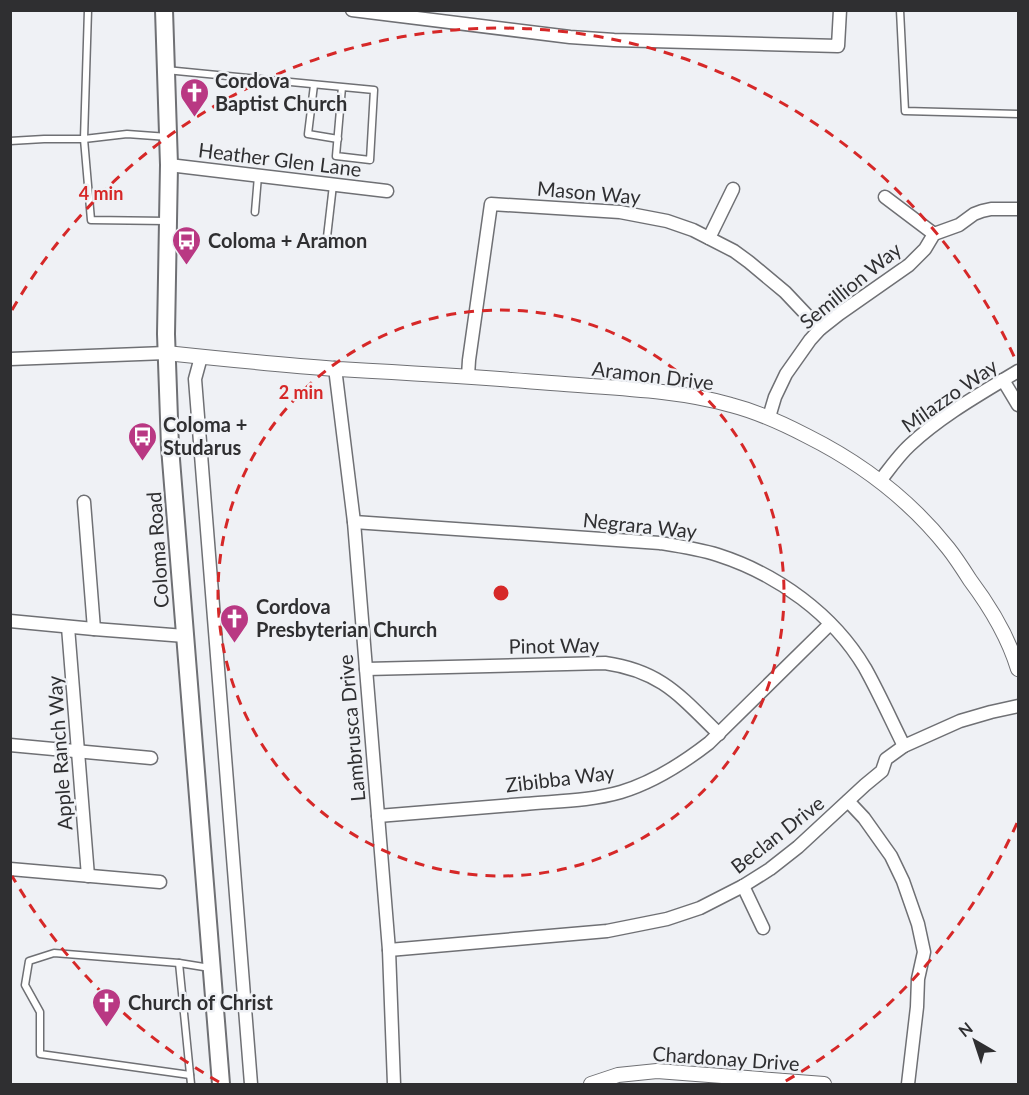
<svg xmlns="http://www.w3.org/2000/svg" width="1029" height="1095" font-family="Lato,sans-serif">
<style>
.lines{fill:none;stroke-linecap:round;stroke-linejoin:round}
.service-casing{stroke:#6f7074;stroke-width:9}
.minor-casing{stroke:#6f7074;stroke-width:15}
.tertiary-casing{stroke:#6f7074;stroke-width:16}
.secondary-casing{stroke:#6f7074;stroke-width:20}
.service{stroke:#fff;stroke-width:6}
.minor{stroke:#fff;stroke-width:12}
.tertiary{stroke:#fff;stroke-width:14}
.secondary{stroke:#fff;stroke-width:16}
.ring{fill:none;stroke:#d62828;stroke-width:3;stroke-dasharray:10 8}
.labels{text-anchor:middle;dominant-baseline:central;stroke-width:5;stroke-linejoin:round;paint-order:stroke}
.poi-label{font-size:20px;font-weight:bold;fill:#2f2f31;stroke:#eff1f5;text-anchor:start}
.street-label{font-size:20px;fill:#2f2f31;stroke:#eff1f5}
.centre{fill:#d62828;stroke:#eff1f5;stroke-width:3}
.ring-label{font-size:18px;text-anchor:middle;font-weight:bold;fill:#d62828;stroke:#eff1f5;stroke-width:5;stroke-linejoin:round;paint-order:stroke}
</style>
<rect width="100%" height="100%" fill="#eff1f5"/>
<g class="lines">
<defs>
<g id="service">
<path d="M88 10 84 139 91 220 167 221"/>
<path d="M900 10 905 111 1018 114"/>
<path d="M166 70 374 90 370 160 336 156 342 87"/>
<path d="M314 85 308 134 338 139"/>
<path d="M10 141 44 139H84L127 134 168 137"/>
<path d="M255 212 258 176"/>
<path d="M327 237 333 185"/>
<path d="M179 963 191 1084"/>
<path d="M190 1075 40 1054V1012L25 985 29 961 54 953 179 963 210 968"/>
</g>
<g id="minor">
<path d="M352 10 570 37 614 40 838 46 840 10"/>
<path d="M169 165 387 191"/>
<path d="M885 197 934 234"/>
<path d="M709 238 733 189"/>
<path d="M201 357 195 379 251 1084"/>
<path d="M10 359 166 353"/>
<path d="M335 368 354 522 389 950 394 1084"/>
<path d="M468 376 469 360 491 204 620 212 667 221 693 230 734 251 749 262 785 292 820 329"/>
<path d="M1003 380 1018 405"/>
<path d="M769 417 775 397 786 374 810 340 820 329 839 314 909 265 925 249 934 234 959 225 974 214 982 211 991 209H1018"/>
<path d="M880 481C890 468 899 455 910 445 942 415 982 393 1018 371"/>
<path d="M84 502 94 629"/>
<path d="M354 522 660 543C679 546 699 549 718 555 777 574 833 614 865 668 879 693 891 720 904 746"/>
<path d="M10 621 94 629 185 636"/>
<path d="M68 627 88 876"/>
<path d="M366 669 605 663C661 671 680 696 719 734"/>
<path d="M10 745 151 758"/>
<path d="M848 801 864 818 891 856 903 881 918 924 924 952 918 979 917 1007 908 1084"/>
<path d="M378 816C427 812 476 808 525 804 557 801 590 801 621 792 654 782 682 764 709 743L830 624"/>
<path d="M10 869 160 882"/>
<path d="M743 886 763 928"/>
<path d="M389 950 607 931 667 919 700 908 743 886 770 869 798 847 865 785 882 771 886 759 904 746 960 721 991 712 1018 706"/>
</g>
<g id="tertiary">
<path d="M166 353C223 359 280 365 337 369 408 373 480 377 551 383 609 388 675 389 731 405 758 412 782 423 807 436 861 463 910 500 948 548 956 558 963 569 970 580 991 608 1008 636 1018 669"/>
<path d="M591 1084 618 1075 657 1071 824 1084"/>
</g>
<path id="secondary" d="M164 10 169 165 166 334 170 447 221 1084"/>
</defs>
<!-- service casing -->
<use href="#service" class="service-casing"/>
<!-- minor casing -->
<use href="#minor" class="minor-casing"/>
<!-- tertiary casing -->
<use href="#tertiary" class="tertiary-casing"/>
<!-- secondary casing -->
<use href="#secondary" class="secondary-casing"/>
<!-- service -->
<use href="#service" class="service"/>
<!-- minor -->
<use href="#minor" class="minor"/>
<!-- tertiary -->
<use href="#tertiary" class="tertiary"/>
<!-- secondary -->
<use href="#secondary" class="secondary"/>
</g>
<!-- distance rings -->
<g class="ring">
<circle cx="501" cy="593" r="283"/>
<path d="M1017 823A565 565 0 0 1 784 1082M219 1082A565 565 0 0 1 12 876M12 310A565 565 0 0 1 1017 363"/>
</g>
<!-- icons -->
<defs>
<symbol id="church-pin" viewBox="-11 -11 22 30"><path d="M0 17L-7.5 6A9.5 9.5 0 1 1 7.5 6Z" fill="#b93883" stroke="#eff1f5"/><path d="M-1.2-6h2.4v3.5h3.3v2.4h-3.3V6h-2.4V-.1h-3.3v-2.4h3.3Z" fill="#fff"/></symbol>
<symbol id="bus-pin" viewBox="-11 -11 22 30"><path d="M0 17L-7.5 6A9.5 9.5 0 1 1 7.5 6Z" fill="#b93883" stroke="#eff1f5"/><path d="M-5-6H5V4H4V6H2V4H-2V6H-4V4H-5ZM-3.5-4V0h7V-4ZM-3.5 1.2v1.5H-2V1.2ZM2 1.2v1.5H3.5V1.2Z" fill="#fff"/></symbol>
</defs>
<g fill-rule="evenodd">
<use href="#church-pin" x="178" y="76" width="33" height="45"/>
<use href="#bus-pin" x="170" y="224" width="33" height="45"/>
<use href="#bus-pin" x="126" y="420" width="33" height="45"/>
<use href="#church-pin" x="218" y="602" width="33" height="45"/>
<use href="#church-pin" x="90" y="986" width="33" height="45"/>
</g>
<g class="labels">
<!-- poi labels -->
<g class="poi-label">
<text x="215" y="80">Cordova<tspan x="215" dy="23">Baptist Church</tspan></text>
<text x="208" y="240">Coloma + Aramon</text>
<text x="163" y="424">Coloma +<tspan x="163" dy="23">Studarus</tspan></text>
<text x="256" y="606">Cordova<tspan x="256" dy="23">Presbyterian Church</tspan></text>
<text x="128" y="1002">Church of Christ</text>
</g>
<!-- street labels -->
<g class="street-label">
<text transform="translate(280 159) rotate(7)">Heather Glen Lane</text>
<text transform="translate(589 192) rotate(5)">Mason Way</text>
<text transform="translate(850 285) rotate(-39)">Semillion Way</text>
<text transform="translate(653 375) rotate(7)">Aramon Drive</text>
<text transform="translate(949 395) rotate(-35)">Milazzo Way</text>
<text transform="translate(640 525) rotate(6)">Negrara Way</text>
<text transform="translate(157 550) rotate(-94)">Coloma Road</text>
<text transform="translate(554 645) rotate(-1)">Pinot Way</text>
<text transform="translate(351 728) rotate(-95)">Lambrusca Drive</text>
<text transform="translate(59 753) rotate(-94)">Apple Ranch Way</text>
<text transform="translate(560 778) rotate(-7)">Zibibba Way</text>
<text transform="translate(777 834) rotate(-38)">Beclan Drive</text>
<text transform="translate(726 1058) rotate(4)">Chardonay Drive</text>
</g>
</g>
<circle cx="501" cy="593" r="9" class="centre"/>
<g class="ring-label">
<text x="101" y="200">4 min</text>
<text x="301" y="399">2 min</text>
</g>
<!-- border -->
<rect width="1029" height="1095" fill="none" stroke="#2f2f31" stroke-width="24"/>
<!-- north arrow -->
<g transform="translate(975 1041) rotate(321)" stroke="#eff1f5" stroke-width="4.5" paint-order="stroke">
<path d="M0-4.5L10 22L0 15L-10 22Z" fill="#2f2f31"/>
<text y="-9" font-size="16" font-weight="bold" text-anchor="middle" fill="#2f2f31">N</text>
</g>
</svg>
